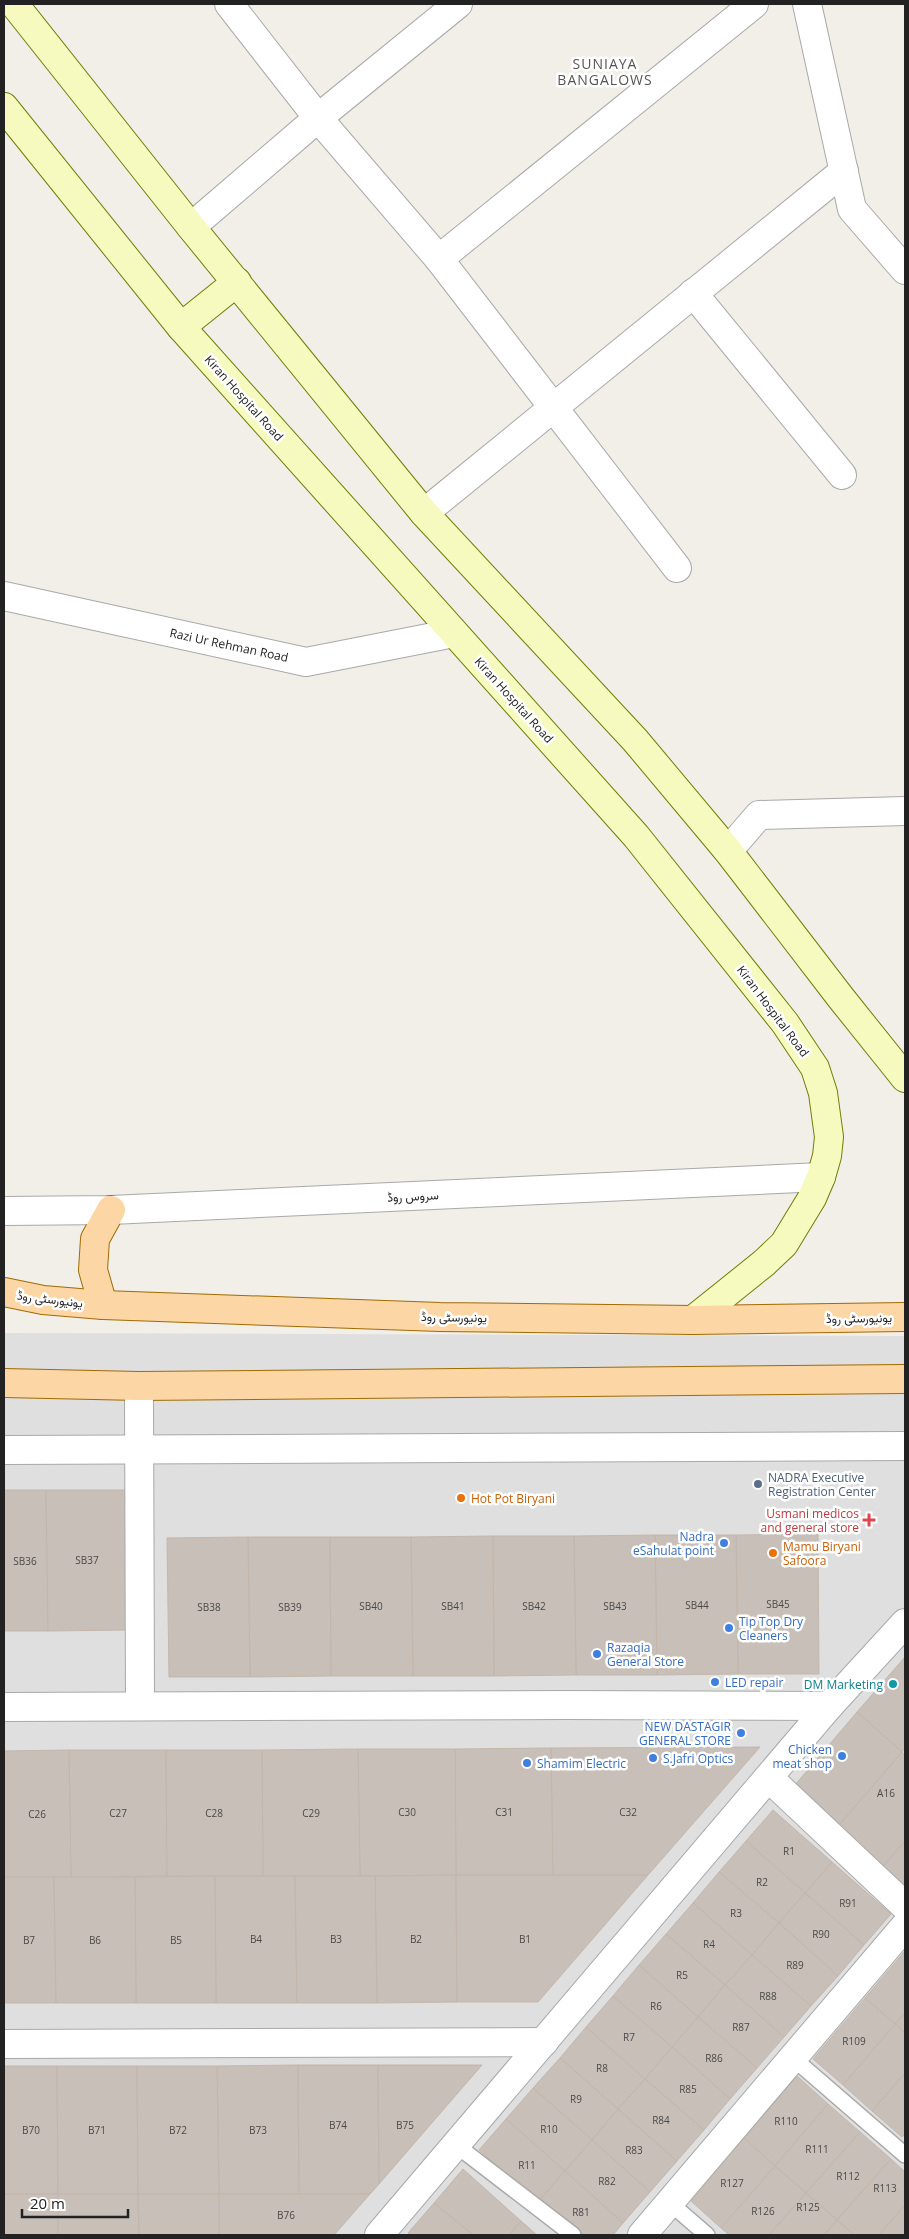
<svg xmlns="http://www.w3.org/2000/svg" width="909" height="2239" font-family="'Open Sans',Vazirmatn,sans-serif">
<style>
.residential{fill:#e0dfdf}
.building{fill:#c7bfb8;stroke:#c4b6ab}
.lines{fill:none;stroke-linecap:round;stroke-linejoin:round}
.service-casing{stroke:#a9a9a9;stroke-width:18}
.minor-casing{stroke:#a9a9a9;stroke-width:30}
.tertiary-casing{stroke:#a9a9a9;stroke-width:30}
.secondary-casing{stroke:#707d05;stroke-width:30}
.primary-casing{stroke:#a06b00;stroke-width:30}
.service{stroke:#fff;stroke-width:15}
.minor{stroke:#fff;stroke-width:28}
.tertiary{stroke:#fff;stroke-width:28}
.secondary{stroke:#f7fabf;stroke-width:28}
.primary{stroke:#fcd6a4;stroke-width:28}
.service-dot{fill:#5c6f8a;stroke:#fff;stroke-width:2}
.food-dot{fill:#e8710a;stroke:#fff;stroke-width:2}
.health-dot{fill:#e0444e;stroke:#fff;stroke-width:2}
.shop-dot{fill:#3f7fe0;stroke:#fff;stroke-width:2}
.culture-dot{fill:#0f9aa8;stroke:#fff;stroke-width:2}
.labels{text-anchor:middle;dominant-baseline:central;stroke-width:5;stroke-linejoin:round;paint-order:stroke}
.number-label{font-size:10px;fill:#4b4948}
.street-label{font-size:12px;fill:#222;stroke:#fff}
.service-label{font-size:12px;fill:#4e5e75;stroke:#fff;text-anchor:start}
.food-label{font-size:12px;fill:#c56008;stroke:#fff;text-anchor:start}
.health-label{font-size:12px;fill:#be3a42;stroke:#fff;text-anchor:end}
.shop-label{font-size:12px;fill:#366cbe;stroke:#fff;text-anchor:start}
.culture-label{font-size:12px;fill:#0d838f;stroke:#fff;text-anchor:end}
.neighbourhood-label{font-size:14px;letter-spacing:1px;fill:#555;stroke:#fff}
</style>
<rect width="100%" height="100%" fill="#f2efe9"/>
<!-- residential -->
<path class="residential" d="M4 1333 905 1336V2235H4Z"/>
<!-- building -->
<g class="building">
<path d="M4 1490H46L48 1631H4Z"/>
<path d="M46 1490H126L128 1630 48 1631Z"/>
<path d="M818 1534 819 1674H738L736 1535Z"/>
<path d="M655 1535H736L738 1674 657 1675Z"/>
<path d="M655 1535 657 1675H576L574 1536Z"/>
<path d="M493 1536H574L576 1675 494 1676Z"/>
<path d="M493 1536 494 1676H413L411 1537Z"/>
<path d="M248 1537H330L331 1676 250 1677Z"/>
<path d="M248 1537 250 1677H169L167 1538Z"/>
<path d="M330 1537H411L413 1676H331Z"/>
<path d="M905 1657V1749L902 1752 857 1712Z"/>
<path d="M857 1712 902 1752 834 1831 789 1792Z"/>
<path d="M760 1747 648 1875H553L551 1748Z"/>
<path d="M551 1748 553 1875H456L455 1749Z"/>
<path d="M358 1749H455L456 1875 360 1876Z"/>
<path d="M358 1749 360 1876H263L262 1750Z"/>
<path d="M69 1750H166L167 1876 71 1877Z"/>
<path d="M69 1750 71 1877H4V1751Z"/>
<path d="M166 1750H262L263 1876H167Z"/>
<path d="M902 1752 905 1755V1841L879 1871 834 1831Z"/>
<path d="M773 1810 832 1862 805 1893 746 1841Z"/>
<path d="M746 1841 805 1893 779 1923 719 1872Z"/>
<path d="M905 1841V1894L879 1871Z"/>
<path d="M832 1862 891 1914 864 1945 805 1893Z"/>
<path d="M719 1872 779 1923 752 1955 693 1903Z"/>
<path d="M456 1875 457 2002 377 2003 375 1876Z"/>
<path d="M456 1875H648L538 2002H457Z"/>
<path d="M215 1876H295L297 2003H216Z"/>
<path d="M215 1876 216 2003H136L135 1877Z"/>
<path d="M295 1876H375L377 2003H297Z"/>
<path d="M4 1877H54L56 2003H4Z"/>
<path d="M54 1877H135L136 2003H56Z"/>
<path d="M805 1893 864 1945 838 1976 779 1923Z"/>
<path d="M693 1903 752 1955 725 1985 666 1934Z"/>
<path d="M779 1923 838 1976 811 2006 752 1955Z"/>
<path d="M666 1934 725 1985 698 2017 639 1965Z"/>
<path d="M905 1951V2013L895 2024 865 1998Z"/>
<path d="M752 1955 811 2006 784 2037 725 1985Z"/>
<path d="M639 1965 698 2017 672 2047 613 1996Z"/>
<path d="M725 1985 784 2037 757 2068 698 2017Z"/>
<path d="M613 1996 672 2047 645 2079 586 2027Z"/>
<path d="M865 1998 895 2024 843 2085 813 2059Z"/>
<path d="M905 2013V2033L895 2024Z"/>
<path d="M698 2017 757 2068 730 2099 672 2047Z"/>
<path d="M895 2024 905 2033V2073L872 2111 843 2085Z"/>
<path d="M586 2027 645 2079 618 2109 560 2058Z"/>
<path d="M672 2047 730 2099 704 2130 645 2079Z"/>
<path d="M560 2058 618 2109 592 2140 533 2088Z"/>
<path d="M298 2065 299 2194H219L217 2066Z"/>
<path d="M298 2065H378L379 2184 370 2194H299Z"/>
<path d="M378 2065H482L379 2184Z"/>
<path d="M4 2066H57L58 2194H4Z"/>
<path d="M57 2066H137L138 2194H58Z"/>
<path d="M137 2066H217L219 2194H138Z"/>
<path d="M905 2073V2134L902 2137 872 2111Z"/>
<path d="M797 2076 828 2104 775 2166 744 2138Z"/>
<path d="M645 2079 704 2130 677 2161 618 2109Z"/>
<path d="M533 2088 592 2140 565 2171 506 2119Z"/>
<path d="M828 2104 860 2132 806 2193 775 2166Z"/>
<path d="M618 2109 677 2161 650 2192 592 2140Z"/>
<path d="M506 2119 565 2171 538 2202 479 2150Z"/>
<path d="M860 2132 891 2159 837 2220 806 2193Z"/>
<path d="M744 2138 775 2166 721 2228 690 2200Z"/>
<path d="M592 2140 650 2192 623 2223 565 2171Z"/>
<path d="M891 2159 905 2172V2205L879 2235H854L837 2220Z"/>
<path d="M775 2166 806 2193 769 2235H729L721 2228Z"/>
<path d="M463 2169 521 2221 509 2235H473L434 2203Z"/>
<path d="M565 2171 623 2223 613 2235H576L538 2202Z"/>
<path d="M806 2193 837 2220 824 2235H769Z"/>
<rect x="4" y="2194" width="54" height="41"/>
<path d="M58 2194H138L139 2235H58Z"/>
<path d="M138 2194H219V2235H139Z"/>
<path d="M219 2194H370L334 2235H219Z"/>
<path d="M434 2203 473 2235H411L408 2233Z"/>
<path d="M905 2205V2235H879Z"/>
<path d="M837 2220 854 2235H824Z"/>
<path d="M521 2221 537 2235H509Z"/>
</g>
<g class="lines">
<defs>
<g id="service">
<path d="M793 2058 905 2155"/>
<path d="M456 2145 573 2235"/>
<path d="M670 2203 707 2235"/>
</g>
<g id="minor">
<path d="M229 4 318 118 439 259 677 568"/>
<path d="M807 4 852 209 905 270"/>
<path d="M191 227 318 118 458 4"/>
<path d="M439 259 754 4"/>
<path d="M693 293 842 475"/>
<path d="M424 513 844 171"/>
<path d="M4 596 306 662 454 633"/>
<path d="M728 851 759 815 905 811"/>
<path d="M4 1211 111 1210 821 1177"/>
<path d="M139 1386 140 1706"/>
<path d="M4 1450 905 1446"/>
<path d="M4 1707 566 1705 829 1706"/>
<path d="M769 1778 905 1906"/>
<path d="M4 2044 544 2042"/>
<path d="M642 2235 905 1926"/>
</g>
<path id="tertiary" d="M379 2235 829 1706 905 1623"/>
<g id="secondary">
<path d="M14 4 191 227 424 513 635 740 728 851 841 998 905 1078"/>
<path d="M4 107 181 327 636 836 785 1023 815 1068 823 1093 829 1137 827 1156 821 1177 812 1198 784 1244 764 1263 693 1320"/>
<path d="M181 327 237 282"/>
</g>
<g id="primary">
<path d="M4 1292 43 1300 103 1305 440 1317 693 1320 905 1317"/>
<path d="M103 1305 93 1270 95 1239 111 1210"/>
<path d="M4 1383 139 1386 905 1379"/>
</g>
</defs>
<!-- service casing -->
<use href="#service" class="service-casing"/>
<!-- minor casing -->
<use href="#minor" class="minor-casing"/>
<!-- tertiary casing -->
<use href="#tertiary" class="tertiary-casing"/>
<!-- secondary casing -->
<use href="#secondary" class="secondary-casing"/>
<!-- primary casing -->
<use href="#primary" class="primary-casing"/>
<!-- service -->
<use href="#service" class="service"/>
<!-- minor -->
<use href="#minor" class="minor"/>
<!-- tertiary -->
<use href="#tertiary" class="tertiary"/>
<!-- secondary -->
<use href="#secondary" class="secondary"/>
<!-- primary -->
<use href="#primary" class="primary"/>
</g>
<!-- markers -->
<circle class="service-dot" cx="758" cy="1484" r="5"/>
<g class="food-dot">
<circle cx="461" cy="1498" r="5"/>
<circle cx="773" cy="1553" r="5"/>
</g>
<path class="health-dot" d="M866.5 1512.5h5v5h5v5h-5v5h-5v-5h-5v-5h5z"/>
<g class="shop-dot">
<circle cx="724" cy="1543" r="5"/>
<circle cx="729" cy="1628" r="5"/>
<circle cx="597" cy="1654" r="5"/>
<circle cx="715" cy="1682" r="5"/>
<circle cx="741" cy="1733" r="5"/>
<circle cx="842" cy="1756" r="5"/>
<circle cx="653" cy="1758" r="5"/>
<circle cx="527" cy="1763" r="5"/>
</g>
<circle class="culture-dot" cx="893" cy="1684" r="5"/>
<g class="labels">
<!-- number labels -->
<g class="number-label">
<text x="87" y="1560">SB37</text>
<text x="25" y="1561">SB36</text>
<text x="778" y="1604">SB45</text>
<text x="697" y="1605">SB44</text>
<text x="371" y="1606">SB40</text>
<text x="453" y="1606">SB41</text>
<text x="534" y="1606">SB42</text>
<text x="615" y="1606">SB43</text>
<text x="209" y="1607">SB38</text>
<text x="290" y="1607">SB39</text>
<text x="886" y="1793">A16</text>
<text x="407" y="1812">C30</text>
<text x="504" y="1812">C31</text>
<text x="628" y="1812">C32</text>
<text x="118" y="1813">C27</text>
<text x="214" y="1813">C28</text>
<text x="311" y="1813">C29</text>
<text x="37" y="1814">C26</text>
<text x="789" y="1851">R1</text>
<text x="762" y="1882">R2</text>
<text x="848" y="1903">R91</text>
<text x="736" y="1913">R3</text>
<text x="821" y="1934">R90</text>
<text x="256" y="1939">B4</text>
<text x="336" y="1939">B3</text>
<text x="416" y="1939">B2</text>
<text x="525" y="1939">B1</text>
<text x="29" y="1940">B7</text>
<text x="95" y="1940">B6</text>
<text x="176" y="1940">B5</text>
<text x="709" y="1944">R4</text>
<text x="795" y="1965">R89</text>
<text x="682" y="1975">R5</text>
<text x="768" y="1996">R88</text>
<text x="656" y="2006">R6</text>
<text x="741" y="2027">R87</text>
<text x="629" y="2037">R7</text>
<text x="854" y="2041">R109</text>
<text x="714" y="2058">R86</text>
<text x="602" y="2068">R8</text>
<text x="688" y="2089">R85</text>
<text x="576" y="2099">R9</text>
<text x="661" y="2120">R84</text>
<text x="786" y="2121">R110</text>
<text x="338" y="2125">B74</text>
<text x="405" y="2125">B75</text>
<text x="549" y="2129">R10</text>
<text x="31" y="2130">B70</text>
<text x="97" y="2130">B71</text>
<text x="178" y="2130">B72</text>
<text x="258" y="2130">B73</text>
<text x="817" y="2149">R111</text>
<text x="634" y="2150">R83</text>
<text x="527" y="2165">R11</text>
<text x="848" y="2176">R112</text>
<text x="607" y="2181">R82</text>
<text x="732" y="2183">R127</text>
<text x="885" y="2188">R113</text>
<text x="808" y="2207">R125</text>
<text x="763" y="2211">R126</text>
<text x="581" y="2212">R81</text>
<text x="286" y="2215">B76</text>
</g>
<!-- street labels -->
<g class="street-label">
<text transform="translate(244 398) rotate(48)">Kiran Hospital Road</text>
<text transform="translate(229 645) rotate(12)">Razi Ur Rehman Road</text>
<text transform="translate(514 700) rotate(48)">Kiran Hospital Road</text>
<text transform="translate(773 1011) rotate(53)">Kiran Hospital Road</text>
<text transform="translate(413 1196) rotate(-3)">سروس روڈ</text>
<text transform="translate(50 1299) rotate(7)">یونیورسٹی روڈ</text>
<text transform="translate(454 1317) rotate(1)">یونیورسٹی روڈ</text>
<text transform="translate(859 1318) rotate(-1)">یونیورسٹی روڈ</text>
</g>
<!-- service labels -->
<g class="service-label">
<text x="768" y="1477">NADRA Executive<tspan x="768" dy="14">Registration Center</tspan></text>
</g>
<!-- food labels -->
<g class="food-label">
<text x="471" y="1498">Hot Pot Biryani</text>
<text x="783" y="1546">Mamu Biryani<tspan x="783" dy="14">Safoora</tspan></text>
</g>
<!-- health labels -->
<g class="health-label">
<text x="859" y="1513">Usmani medicos<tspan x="859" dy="14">and general store</tspan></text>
</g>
<!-- shop labels -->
<g class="shop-label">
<text x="714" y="1536" text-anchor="end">Nadra<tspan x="714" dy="14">eSahulat point</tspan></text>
<text x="739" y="1621">Tip Top Dry<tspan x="739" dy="14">Cleaners</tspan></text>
<text x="607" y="1647">Razaqia<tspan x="607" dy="14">General Store</tspan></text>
<text x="725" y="1682">LED repair</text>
<text x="731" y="1726" text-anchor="end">NEW DASTAGIR<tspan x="731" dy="14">GENERAL STORE</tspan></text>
<text x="832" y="1749" text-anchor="end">Chicken<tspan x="832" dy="14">meat shop</tspan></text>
<text x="663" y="1758">S.Jafri Optics</text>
<text x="537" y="1763">Shamim Electric</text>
</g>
<!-- culture labels -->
<g class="culture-label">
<text x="883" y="1684">DM Marketing</text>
</g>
<!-- neighbourhood labels -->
<g class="neighbourhood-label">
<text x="605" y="63">SUNIAYA<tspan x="605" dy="16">BANGALOWS</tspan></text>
</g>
</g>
<!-- border -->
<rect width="909" height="2239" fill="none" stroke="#222222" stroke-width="10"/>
<!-- scale -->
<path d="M22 2209v8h106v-8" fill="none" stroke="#222222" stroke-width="2.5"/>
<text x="30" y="2209" font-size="15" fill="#222222" stroke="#ffffff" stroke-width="4" paint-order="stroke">20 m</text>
</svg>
